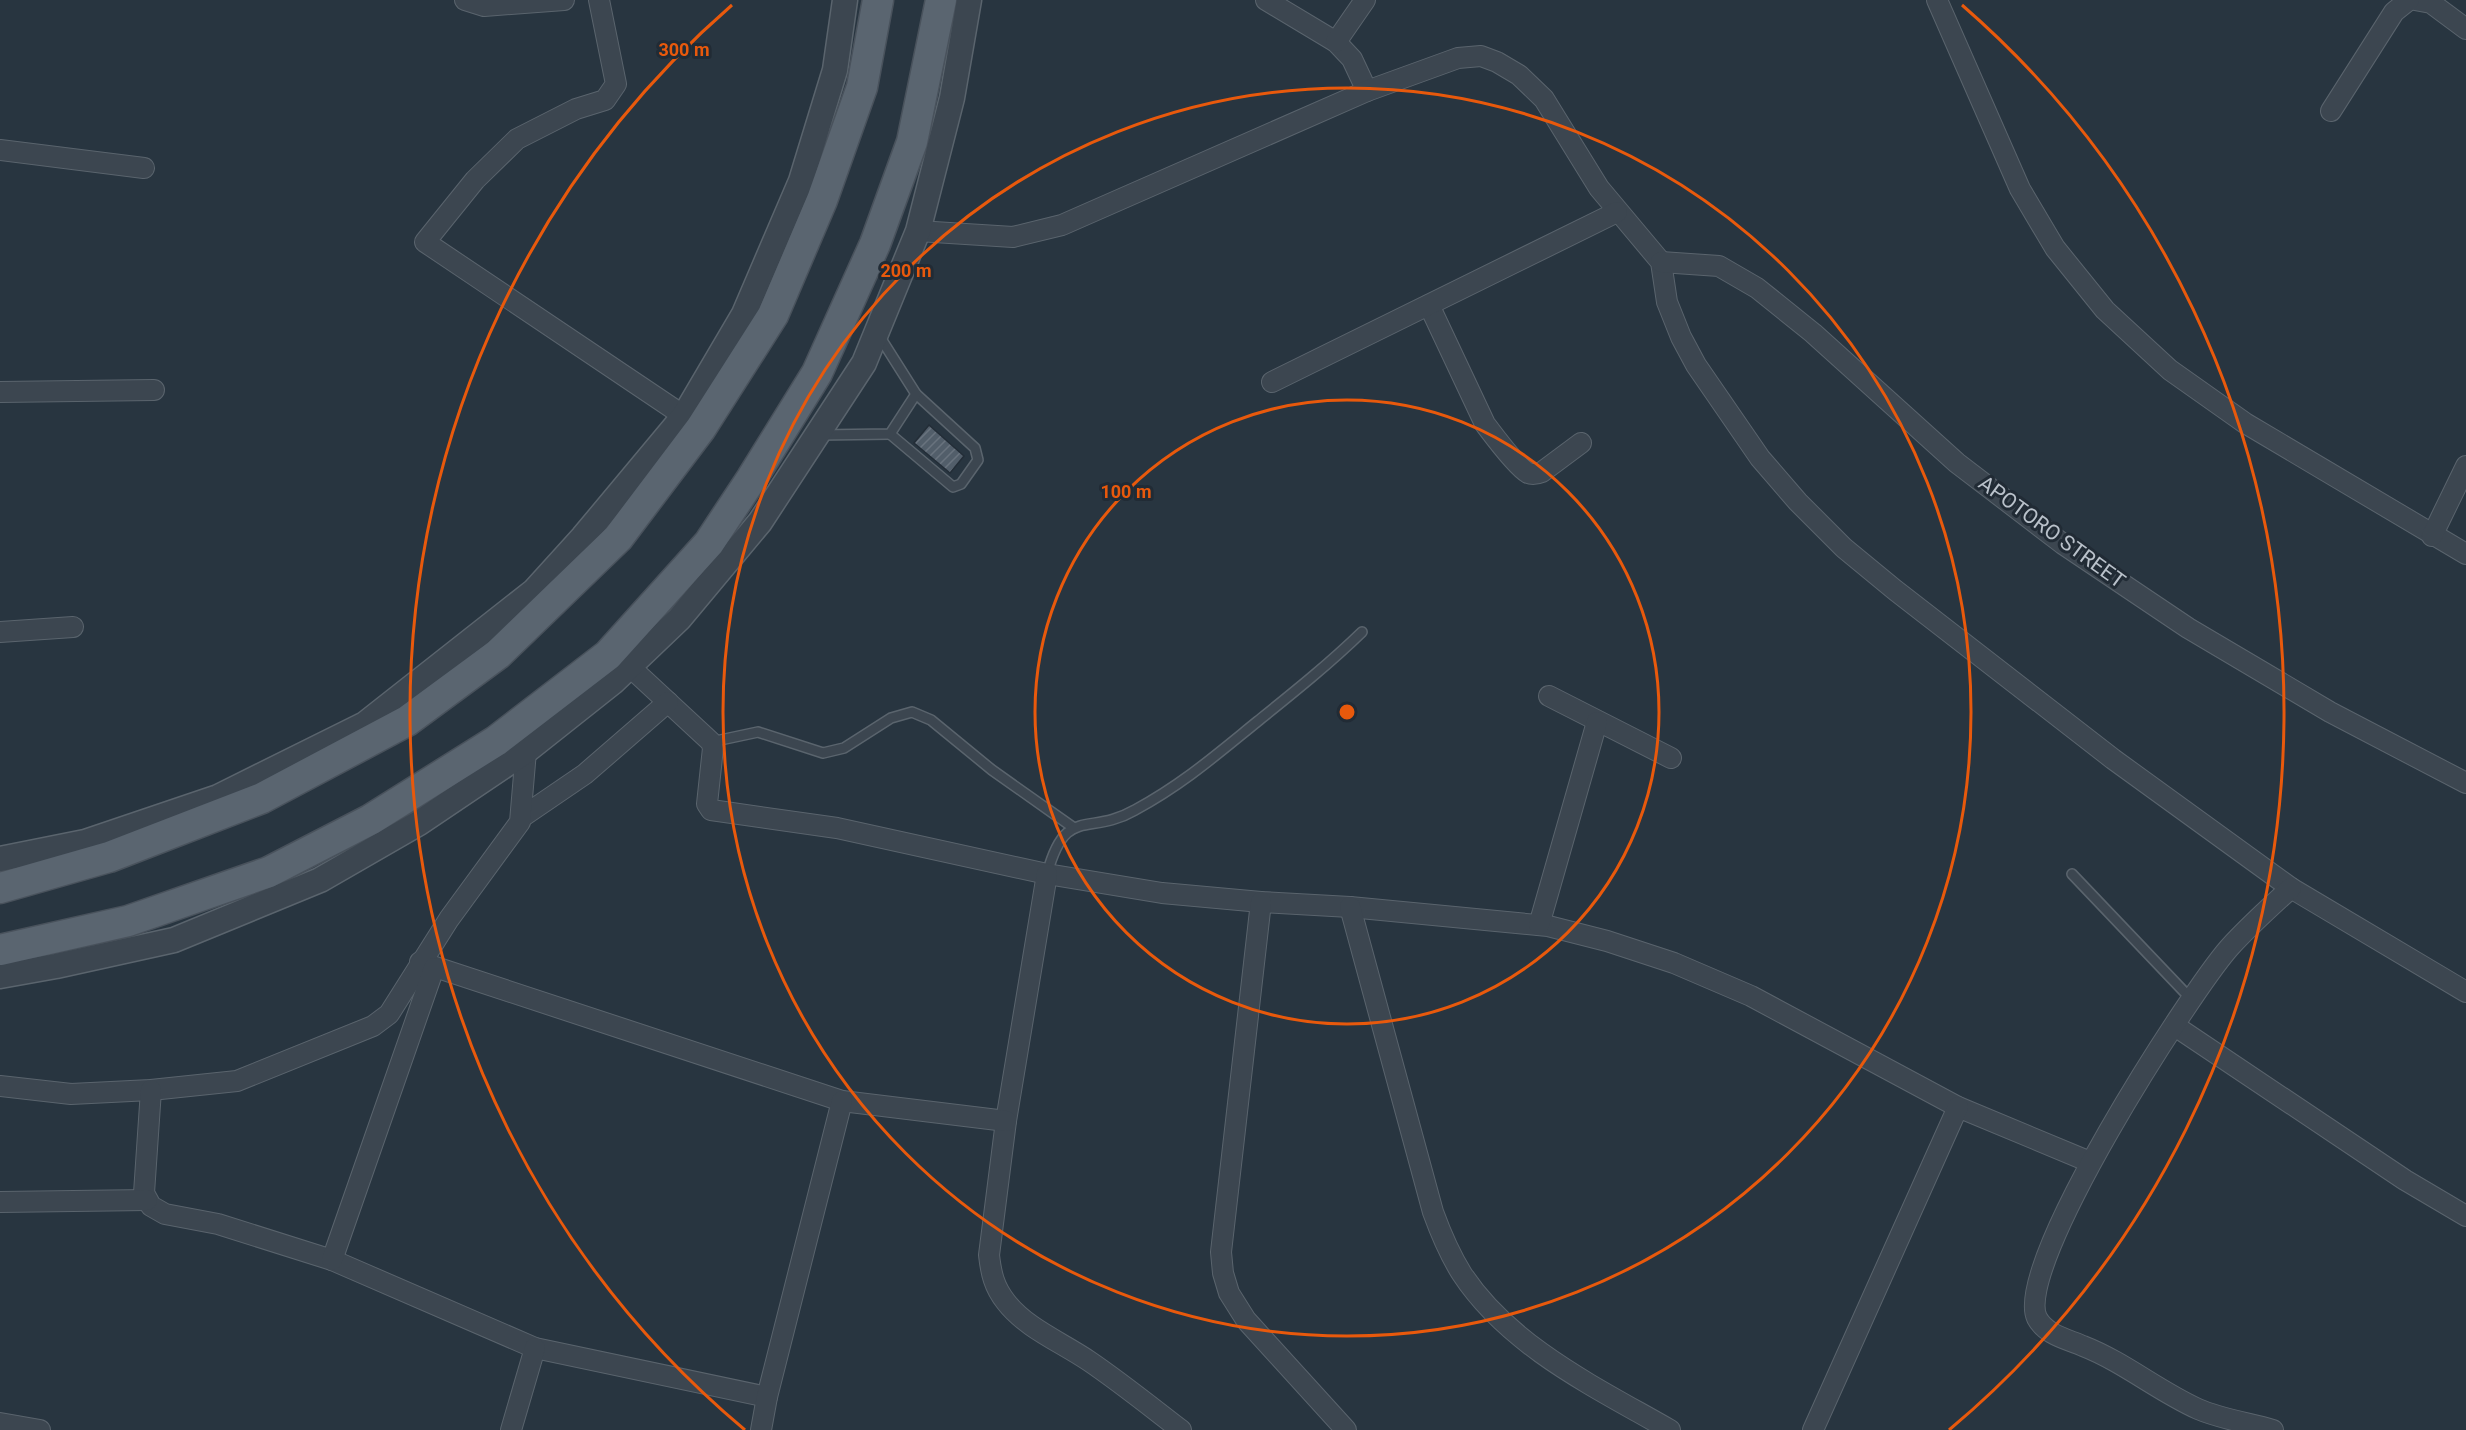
<svg xmlns="http://www.w3.org/2000/svg" width="2466" height="1430" font-family="Roboto,sans-serif">
<style>
.building{fill:url(#building-hatch);stroke:#232d37;stroke-width:1.5}
.lines{fill:none;stroke-linecap:round;stroke-linejoin:round}
.service-casing{stroke:#5a646d;stroke-width:12}
.minor-casing{stroke:#5a646d;stroke-width:22}
.tertiary-casing{stroke:#5a646d;stroke-width:27}
.primary-casing{stroke:#49525c;stroke-width:33}
.service{stroke:#3c4650;stroke-width:9}
.minor{stroke:#3c4650;stroke-width:20}
.tertiary{stroke:#3c4650;stroke-width:24}
.primary{stroke:#5a6570;stroke-width:30}
.ring{fill:none;stroke:#e8590c;stroke-width:3}
.labels{text-anchor:middle;dominant-baseline:central;stroke-width:6;stroke-linejoin:round;paint-order:stroke}
.street-label{font-size:21px;fill:#b9c1ca;stroke:#212b35}
.centre{fill:#e8590c;stroke:#212b35;stroke-width:3}
.ring-label{font-size:18px;text-anchor:middle;font-weight:bold;fill:#e8590c;stroke:#212b35;stroke-width:6;stroke-linejoin:round;paint-order:stroke}
</style>
<defs>
<pattern id="building-hatch" width="6" height="6" patternUnits="userSpaceOnUse" patternTransform="scale(1.5)"><rect width="6" height="6" fill="#525e6a"/><path d="M-1 1l2-2M0 6l6-6M5 7l2-2" fill="none" stroke="#69737e"/></pattern>
</defs>
<rect width="100%" height="100%" fill="#283540"/>
<!-- building -->
<path class="building" d="M929 425 964 456 950 473 914 443Z"/>
<g class="lines">
<defs>
<g id="service">
<path d="M890 434 953 487 961 484 978 460 975 448 916 394"/>
<path d="M819 435 890 434 916 394 878 334"/>
<path d="M711 742 758 732 823 753 844 748 891 718 912 712 931 720 992 770 1074 828"/>
<path d="M1047 874C1066 804 1088 837 1135 810 1183 784 1216 755 1258 721 1294 692 1329 664 1362 632"/>
<path d="M2072 874 2192 1000"/>
</g>
<g id="minor">
<path d="M465 0 484 6 564 0"/>
<path d="M599 0 616 84 605 100 576 109 517 139 475 180 425 242 684 416"/>
<path d="M1266 0 1336 42 1352 59 1367 91"/>
<path d="M1937 0 2020 189 2055 248 2105 310 2170 370 2245 423 2466 554"/>
<path d="M2415 0 2431 3 2466 29"/>
<path d="M1336 42 1365 0"/>
<path d="M2331 111 2394 12 2409 0"/>
<path d="M0 150 144 168"/>
<path d="M918 231 1013 237 1062 225 1367 91 1458 58 1481 56 1497 62 1519 75 1544 99 1599 188 1661 262 1667 302 1681 337 1696 365 1760 458 1798 502 1844 548 1895 590 2113 759 2291 888 2466 992"/>
<path d="M1661 262 1719 266 1757 288 1813 333 1957 463 2063 544 2188 628 2330 712 2466 783"/>
<path d="M1429 305 1485 424C1494 436 1516 466 1528 473 1533 475 1537 474 1542 472L1581 443"/>
<path d="M1272 382 1617 212"/>
<path d="M0 392 154 390"/>
<path d="M2432 536 2466 466"/>
<path d="M0 632 73 627"/>
<path d="M629 666 711 742 713 748 707 804 711 810 837 828 1047 874 1162 893 1261 902 1350 907 1548 926 1607 941 1674 963 1751 996 1958 1107 2090 1162"/>
<path d="M1549 696 1671 758"/>
<path d="M522 817 585 774 668 702"/>
<path d="M1047 874 1006 1121 989 1255C991 1273 994 1287 1006 1302 1026 1328 1061 1342 1089 1361 1120 1382 1151 1407 1181 1430"/>
<path d="M1261 902 1221 1252 1223 1273 1229 1293 1246 1320 1346 1430"/>
<path d="M1350 907 1433 1212C1441 1234 1450 1255 1462 1274 1510 1347 1597 1388 1670 1430"/>
<path d="M1539 925 1597 722"/>
<path d="M420 962 842 1101 1006 1121"/>
<path d="M2175 1026 2405 1180 2466 1216"/>
<path d="M0 1086 71 1094 151 1090 237 1081 373 1026 389 1014 449 919 520 822 526 751"/>
<path d="M151 1090 144 1193 151 1206 165 1214 218 1224 332 1260 535 1348 767 1397"/>
<path d="M0 1202 147 1200"/>
<path d="M332 1260 434 968"/>
<path d="M0 1423 40 1430"/>
<path d="M511 1430 535 1348"/>
<path d="M761 1430 767 1397 842 1101"/>
<path d="M1813 1430 1958 1107"/>
<path d="M2273 1430C2249 1423 2221 1419 2198 1409 2158 1391 2124 1362 2083 1346 2067 1339 2046 1335 2037 1318 2012 1268 2189 994 2229 948 2248 927 2270 907 2291 888"/>
</g>
<g id="tertiary">
<path d="M0 859 85 842 218 797 365 724 534 591 583 537 684 416 744 314 801 181 835 70 845 0"/>
<path d="M0 976 56 966 174 940 320 880 419 823 526 751 613 682 679 619 760 522 864 363 918 231 952 98 969 0"/>
</g>
<g id="primary">
<path d="M0 888 109 857 262 798 407 721 498 654 618 538 701 428 773 315 822 200 862 87 878 0"/>
<path d="M0 950 128 921 269 872 370 820 496 741 608 655 709 543 752 478 817 373 875 244 912 142 941 0"/>
</g>
</defs>
<!-- service casing -->
<use href="#service" class="service-casing"/>
<!-- minor casing -->
<use href="#minor" class="minor-casing"/>
<!-- tertiary casing -->
<use href="#tertiary" class="tertiary-casing"/>
<!-- primary casing -->
<use href="#primary" class="primary-casing"/>
<!-- service -->
<use href="#service" class="service"/>
<!-- minor -->
<use href="#minor" class="minor"/>
<!-- tertiary -->
<use href="#tertiary" class="tertiary"/>
<!-- primary -->
<use href="#primary" class="primary"/>
</g>
<!-- distance rings -->
<g class="ring">
<circle cx="1347" cy="712" r="312"/>
<circle cx="1347" cy="712" r="624"/>
<path d="M745 1430A937 937 0 0 1 732 5M1962 5A937 937 0 0 1 1949 1430"/>
</g>
<g class="labels">
<!-- street labels -->
<g class="street-label">
<text transform="translate(2052 532) rotate(36)">APOTORO STREET</text>
</g>
</g>
<circle cx="1347" cy="712" r="9" class="centre"/>
<g class="ring-label">
<text x="684" y="56">300 m</text>
<text x="906" y="277">200 m</text>
<text x="1126" y="498">100 m</text>
</g>
</svg>
